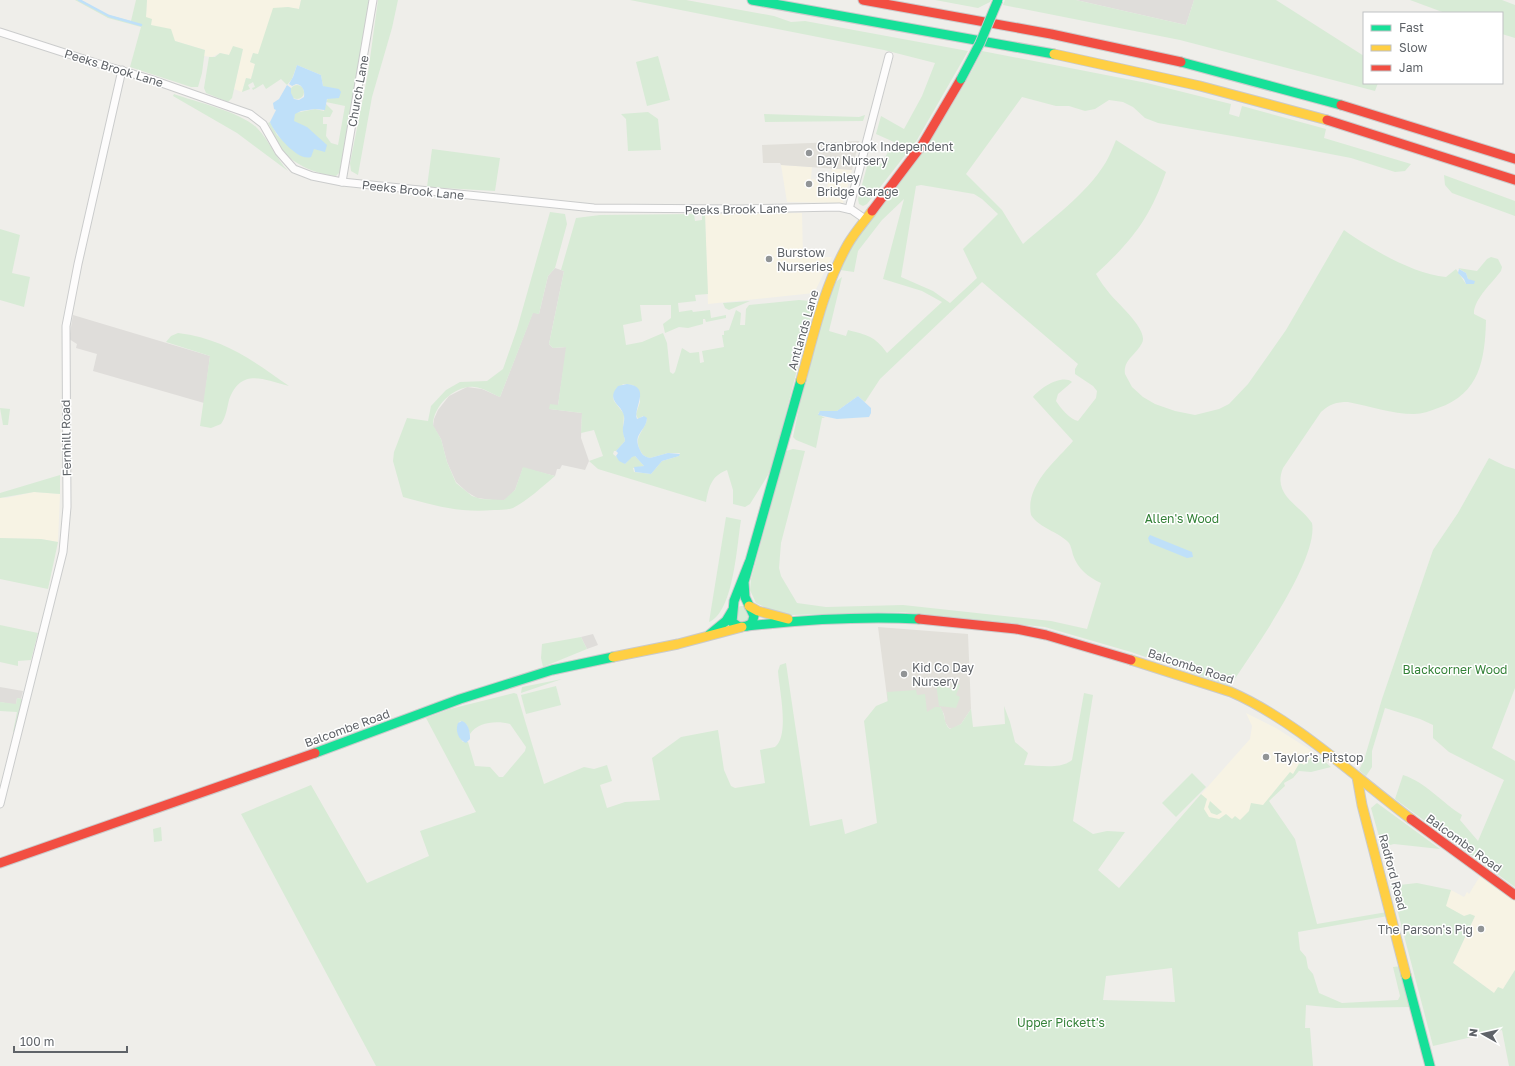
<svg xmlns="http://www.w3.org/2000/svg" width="1515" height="1066" font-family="'Golos Text',sans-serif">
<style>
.commercial{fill:#f7f3e4}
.industrial{fill:#dfddda}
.education{fill:#e2e0da}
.green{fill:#d8ebd6;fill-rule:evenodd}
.water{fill:#bfe0f9}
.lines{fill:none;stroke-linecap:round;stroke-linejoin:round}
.stream{stroke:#bfe0f9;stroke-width:2.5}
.street-casing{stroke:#cbcccc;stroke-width:9}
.fast-casing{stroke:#cacacb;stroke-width:11}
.slow-casing{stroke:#cacacb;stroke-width:11}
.jam-casing{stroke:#cacacb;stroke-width:11}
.street{stroke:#fdfcfc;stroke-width:7}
.fast{stroke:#16e098;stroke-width:9}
.slow{stroke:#ffcf43;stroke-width:9}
.jam{stroke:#f24e42;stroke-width:9}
.fast-bridge-casing{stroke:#cacacb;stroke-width:11;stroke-linecap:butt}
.fast-bridge{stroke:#16e098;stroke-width:9}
.poi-dot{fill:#919496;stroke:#fff;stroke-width:1.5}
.labels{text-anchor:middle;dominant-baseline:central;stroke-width:3;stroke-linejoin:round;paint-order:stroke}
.street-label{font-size:12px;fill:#5f6368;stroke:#fff}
.poi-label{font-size:12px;fill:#5f6368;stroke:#fff;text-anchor:start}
.park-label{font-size:12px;fill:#348238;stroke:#fff}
</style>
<rect width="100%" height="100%" fill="#efeeea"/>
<!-- commercial -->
<g class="commercial">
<path d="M147 0H301L299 9 285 7 258 55 253 53 250 62 255 64 251 79 246 78 242 92 234 89 243 49 231 53 229 55 220 53 212 57 203 56 205 50 175 41 150 25 146 17Z"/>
<path d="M781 165 812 167 811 179 819 180 818 189 827 190 828 183H830L832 168 852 170 843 203 787 202Z"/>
<path d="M802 213 803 257H832L814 293 708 304 705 214Z"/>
<path d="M34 492 60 494 58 542 41 539 0 538V497L6 498Z"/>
<path d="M1246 713 1276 728 1315 753 1293 778 1284 783 1285 786 1238 830 1180 818 1250 739 1252 726Z"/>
<path d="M1480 876 1515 900V970L1503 989 1494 993 1453 963 1475 916H1464L1445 906 1451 890 1464 897 1467 892 1469 894Z"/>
</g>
<!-- industrial -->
<g class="industrial">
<path d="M1076 0H1194L1186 25Z"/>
<path d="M555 268 564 271 549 344 553 348 567 347 558 405 550 409 582 413 581 438 589 461 585 470 562 465 560 469H557L555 476 523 468 515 490 507 499 501 501 477 498 467 492 456 482 447 462 441 439 433 426 434 419 438 410 449 396 467 387 482 389 500 397 533 312 539 314 548 276Z"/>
<path d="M73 315 210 356 204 403 93 371 97 354 76 348 77 344 69 339Z"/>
<path d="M593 634 598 645 587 649 581 637Z"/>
<path d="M0 687 23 691 21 699 17 698 16 705 0 702Z"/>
</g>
<!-- education -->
<g class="education">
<path d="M859 141 852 170 781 165 780 163H763L762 145Z"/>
<path d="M878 627 968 634 971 709 961 724 952 729 949 728 945 722 944 714 940 707H937L925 714 891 727Z"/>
</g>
<!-- green -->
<g class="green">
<path d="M75 0H81L105 14 131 21 136 0H147L146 17 152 19 151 25 171 29 175 41 205 50 202 73 198 87H191L130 67 141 27 108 18Z"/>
<path d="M301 0H369L352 111 340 172 336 176C319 175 294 165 283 151 276 144 273 132 268 123L270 122 277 135 287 144 295 113 315 109 324 111 326 104 333 111 330 117H323V124H327L326 136 331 143 338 145 345 106 326 102 328 98H338L323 86 321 75 297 65 292 79 287 85 281 79 266 89 263 84 253 90 252 88 255 87 253 82 248 85 250 89 242 92 246 78 251 79 255 64 250 62 253 53 258 54 273 8 288 7 299 9Z"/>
<path d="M378 0H398L392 28 372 97 358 175 351 171 350 163 368 73Z"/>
<path d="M630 0H686L774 16 791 22 805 21 968 51 917 140 867 204 863 206 859 204 858 199 869 159 881 164 894 142 876 134 881 116 904 129 922 96 935 63 884 50Z"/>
<path d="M935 0H991L990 2 978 8Z"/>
<path d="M1005 0H1076L1186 25 1194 0H1276L1364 56V83H1378L1375 91 1180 40 1003 5Z"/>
<path d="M1410 0H1502L1515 5V38L1502 34V13H1445Z"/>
<path d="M233 46 243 49 232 98 228 102 206 93 204 88 209 57H215L220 53 229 55Z"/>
<path d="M982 51 1147 83 1231 104 1229 114 1239 117 1242 106 1326 129 1324 138 1411 164 1405 171 1395 172 1351 158 1294 147 1158 123 1145 118 1133 107 1123 102 1109 100 1095 109 1085 111 1069 106H1056L1022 97 966 174 1002 210 1023 244C1051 219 1086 195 1106 162 1110 155 1113 147 1116 140L1166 172C1150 218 1132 241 1096 274 1100 281 1105 288 1110 294 1118 304 1149 330 1142 343 1136 355 1123 360 1125 374L1132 387 1143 397 1155 404 1175 411 1195 415 1219 409 1229 404 1248 384 1286 330 1344 230C1371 249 1413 274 1446 277L1456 269 1466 284 1473 281 1468 279 1466 273 1458 268 1477 271 1487 259 1491 257 1498 259 1502 267 1501 271C1493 282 1473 300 1474 314L1486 320C1485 359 1480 394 1438 408 1430 411 1422 414 1414 414 1392 414 1369 406 1348 402 1336 402 1330 404 1321 412L1283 468C1272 495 1299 504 1312 523 1319 560 1251 654 1230 686L1131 652 1045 627 900 612 790 615 775 612 756 603 750 590 751 579 786 451 793 449 805 451 781 543 779 568 781 576 797 603 826 607 903 605 1051 621 1087 629 1101 583C1088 577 1078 569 1073 555 1072 551 1071 546 1069 543 1058 531 1040 529 1031 515 1025 485 1056 461 1073 441L1033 397C1040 388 1062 374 1072 382L1058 394 1056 401C1061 409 1070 419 1078 421L1096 398 1097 391 1093 386 1075 374V369L1078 364 982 282 880 379 865 402 858 396 837 411H821L818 414 825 418H822L816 448 796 440 793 437 800 403 820 328 834 285 837 281 842 277 829 331 846 336 848 330C867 335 875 336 887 353L942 302 922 291 883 279 904 199 882 220 858 251 854 272 840 270C851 240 875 214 893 189 926 144 958 101 982 51ZM921 185 974 194 982 199 998 214 963 249 977 278 950 303 933 291 901 277 916 186Z"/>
<path d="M658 56 670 100 647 106 636 62Z"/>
<circle cx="297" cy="92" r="7"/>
<path d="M174 94C196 102 241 112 257 128 269 140 276 158 288 171L237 133 173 96Z"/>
<path d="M648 112 658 119 661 150 628 151 626 119 621 114Z"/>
<path d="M764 114 859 117 865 115 863 121 765 122Z"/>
<path d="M432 149 500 158 495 191 427 187Z"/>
<path d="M1444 175 1515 201V216L1452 193 1445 185Z"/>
<path d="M550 212 565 214 567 224 555 268 548 276 539 314 533 313 500 397C492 394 484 388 474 387 455 385 433 406 433 425L441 439 447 462 456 483 472 496 481 499 504 500 515 490 523 467 555 476C542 487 528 500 513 508 507 510 500 510 494 510 460 513 436 506 403 497L393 461 394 452 407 418 428 421 431 406 446 390 460 382 487 381 503 369 517 329Z"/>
<path d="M694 214 695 221 702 220V214H705L708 294 695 295 696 301 678 303 679 312 692 310 693 312 710 310 711 318 726 315V318L706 322 705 319H703V324L688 328 679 327 665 333 663 324 671 318V305H640L642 321 623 325 626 345 642 342 663 333 667 343 670 372 673 374 675 372 682 348 690 353 699 352 700 363 704 362 702 351 724 347 722 335H724V331L729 330 736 310 741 313 740 325H745L746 309 749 305 799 300 811 301 814 303 774 460 768 475 750 504 745 507 733 504V490L727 470C711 476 709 487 706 502L598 469 589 461 603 456 594 430 581 433 582 413 549 409 550 404 558 405 566 347 553 348 549 344 564 271 561 270 576 218 600 215ZM623 384 633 385 640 394V402L636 414 638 419 643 416 647 419C645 431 633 436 640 450 642 454 644 457 650 458L668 453H680L679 456 662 461 651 474 634 472 633 468 644 466 635 456H632L625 464 613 454 614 451H616L625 441 623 431 624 414 614 401 613 397Z"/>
<path d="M0 229 20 235 12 273 30 277 24 307 0 300Z"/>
<path d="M750 301 729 310 725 308 723 303Z"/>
<path d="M178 333C225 339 252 360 289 386 264 380 241 367 229 400 227 408 226 417 221 424L211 428 200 426 210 356 166 342 171 336Z"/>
<path d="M0 408 10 409 8 425H3Z"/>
<path d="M1489 458 1505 466 1515 469V688L1492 748 1515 761V887L1395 799 1403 775C1427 783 1441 802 1462 815L1460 820 1478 841 1504 780 1449 752 1433 738V725L1420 719 1385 708 1372 751V767L1366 776 1359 770 1364 760 1382 699 1433 550 1458 513Z"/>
<path d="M60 475V494L34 492 0 498V493Z"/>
<path d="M726 517 741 520C737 543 734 612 709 622Z"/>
<path d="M0 538 41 539 58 542 48 589 0 579Z"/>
<path d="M741 606H744L751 622 737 624 734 621 737 607Z"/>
<path d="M0 625 38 633 31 660 18 661V666L0 662Z"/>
<path d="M581 637 587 649 543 667 541 658 542 644Z"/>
<path d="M786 663 810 826 842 819 845 834 877 823 864 721 876 706 888 701 887 692 916 690 917 695 925 694 927 712 935 707H940C946 714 943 724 950 729L961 724 971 709 973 727 1005 724 1004 706 1010 722 1015 742 1028 753 1024 765C1038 765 1060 770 1072 760L1084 693 1093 695 1073 821 1093 834 1107 831 1125 832 1098 870 1119 888 1201 794 1207 799 1204 809 1209 817 1219 819 1226 814 1232 819 1235 816 1240 820 1249 811 1251 803 1263 805 1290 772 1293 774 1300 762 1304 765 1315 753 1331 767 1311 772 1299 771 1293 778 1284 783 1285 786 1269 801 1295 839 1317 924 1387 912 1388 916 1298 932 1300 950 1306 957 1308 968 1313 974 1319 993 1342 1003 1398 1000 1400 996 1393 967 1401 966 1411 1007 1336 1008 1306 1005 1305 1028H1310L1313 1066H376L241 814 311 785 367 883 429 856 420 831 476 812 426 718 450 709 514 693 517 694 544 784 584 767 594 769 607 765 612 781 600 785 607 808 625 802 660 800 652 758 681 737 718 730 724 770 731 786 735 788 765 783 760 750 775 747C790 735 779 689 778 671L780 665ZM460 721 467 725 470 734C477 722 497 720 510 724L526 747 525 751 503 777H499L490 767 475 766 468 742H463C458 736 455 727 460 721ZM1172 968 1175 1002 1103 1000 1106 976Z"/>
<path d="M562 679 521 693 522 687Z"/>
<path d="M936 683 951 689 953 683 960 685 956 695 960 697 956 708 939 706Z"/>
<path d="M556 686 561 705 526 714 521 695Z"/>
<path d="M17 698 22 699V701L15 731 13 732 17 712 0 711V702L16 704Z"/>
<path d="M1192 773 1206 787 1176 817 1162 803Z"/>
<path d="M1210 801 1222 812 1217 815 1211 813 1208 807Z"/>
<path d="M1377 803 1440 849 1394 844 1382 847 1371 808Z"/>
<path d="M161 827 162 841 154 842 153 829Z"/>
<path d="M1417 883 1451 890 1446 906 1464 916 1470 914 1475 916 1453 963 1494 993 1498 987 1503 989 1515 970V1066H1509L1502 1030 1433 1046 1391 886Z"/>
</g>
<!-- water -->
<g class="water">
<path d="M297 65 321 75 323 86 339 89 341 92 339 98 327 99 325 110 315 109 301 111 295 114 294 121 307 127 327 145 325 152 314 149 311 157C298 162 274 133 270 122L276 110 274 109 273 103 279 99 287 85 291 88V93L294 99 299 100 304 97C305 91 303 85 296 84L292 86 289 84 293 77Z"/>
<path d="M1459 269 1466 273 1468 279 1475 281 1474 284H1466L1464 279 1458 273Z"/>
<path d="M627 384C652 387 633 407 637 419L644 416 647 418C646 432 632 433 640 450 642 455 645 457 650 458L668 453 680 454 679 456 662 461 651 474 635 472 634 467 644 466 635 456 632 457 625 464 619 461 616 456 618 453 616 451 625 441C625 438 623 435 623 432 622 427 625 422 624 416 622 404 605 401 618 386Z"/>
<path d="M858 396 871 408V413L869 417 837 419 818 415 820 411H837Z"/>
<path d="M1150 535 1192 552 1193 557 1187 558 1150 543 1148 538Z"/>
<path d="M462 721C469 724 470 732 470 739L466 743C458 740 455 730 458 723Z"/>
</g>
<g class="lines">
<!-- stream -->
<path class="stream" d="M79 0 109 16 141 25"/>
<defs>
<g id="street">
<path d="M0 32 96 63 150 79 250 114 263 124 279 152 294 169 312 176 342 182 594 208 741 209 839 207 852 210 865 219"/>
<path d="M342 182 373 0"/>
<path d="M849 209 889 56"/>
<path d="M0 804 63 552 67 507 66 326 78 264 122 70"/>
</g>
<g id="fast">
<path d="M752 0 1054 54"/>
<path d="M1181 62 1341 105"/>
<path d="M749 563 734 601 732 622 739 627C798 620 860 616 919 619"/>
<path d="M747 626 752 623 754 616 745 597 744 582 801 380"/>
<path d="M709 635 726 621 732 611"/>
<path d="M315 753 460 699 552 670 613 657"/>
<path d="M1406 975 1430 1066"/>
</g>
<g id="slow">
<path d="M1054 54 1200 86 1327 120"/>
<path d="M801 380C814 334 824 286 848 244 855 232 864 222 872 211"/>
<path d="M749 606 758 611 788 619"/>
<path d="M613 657 678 644 742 627"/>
<path d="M1131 660 1231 692C1295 720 1355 777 1411 819"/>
<path d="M1357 777 1362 805 1406 975"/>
</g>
<g id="jam">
<path d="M863 0 1051 34 1181 62"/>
<path d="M1341 105 1515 159"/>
<path d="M1327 120 1515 180"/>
<path d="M872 211 922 145 961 79"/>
<path d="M919 619 1016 629 1046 635 1131 660"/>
<path d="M1411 819 1515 895"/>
<path d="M0 863 315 753"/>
</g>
</defs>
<!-- street casing -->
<use href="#street" class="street-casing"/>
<!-- fast casing -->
<use href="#fast" class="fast-casing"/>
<!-- slow casing -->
<use href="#slow" class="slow-casing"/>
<!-- jam casing -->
<use href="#jam" class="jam-casing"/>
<!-- street -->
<use href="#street" class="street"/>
<!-- fast -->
<use href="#fast" class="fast"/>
<!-- slow -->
<use href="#slow" class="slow"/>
<!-- jam -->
<use href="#jam" class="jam"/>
<defs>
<path id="fast-bridge" d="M961 79 980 43 998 0"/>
</defs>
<!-- fast-bridge casing -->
<use href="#fast-bridge" class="fast-bridge-casing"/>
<!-- fast-bridge -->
<use href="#fast-bridge" class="fast-bridge"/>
</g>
<!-- markers -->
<g class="poi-dot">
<circle cx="809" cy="153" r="4"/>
<circle cx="809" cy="184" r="4"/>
<circle cx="769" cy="259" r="4"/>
<circle cx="904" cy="674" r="4"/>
<circle cx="1266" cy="757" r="4"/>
<circle cx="1481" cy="929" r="4"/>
</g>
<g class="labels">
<!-- street labels -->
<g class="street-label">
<text transform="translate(114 68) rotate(17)">Peeks Brook Lane</text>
<text transform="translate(358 91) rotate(-80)">Church Lane</text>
<text transform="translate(413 190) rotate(6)">Peeks Brook Lane</text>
<text transform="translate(736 209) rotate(-1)">Peeks Brook Lane</text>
<text transform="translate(803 330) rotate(-74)">Antlands Lane</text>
<text transform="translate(66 438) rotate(-91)">Fernhill Road</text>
<text transform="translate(1191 666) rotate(18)">Balcombe Road</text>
<text transform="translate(347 728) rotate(-20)">Balcombe Road</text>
<text transform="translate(1464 843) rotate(36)">Balcombe Road</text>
<text transform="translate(1393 872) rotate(75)">Radford Road</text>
</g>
<!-- poi labels -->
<g class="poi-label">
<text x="817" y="146">Cranbrook Independent<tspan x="817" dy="14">Day Nursery</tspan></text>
<text x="817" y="177">Shipley<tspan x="817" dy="14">Bridge Garage</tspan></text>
<text x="777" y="252">Burstow<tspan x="777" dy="14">Nurseries</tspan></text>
<text x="912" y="667">Kid Co Day<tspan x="912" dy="14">Nursery</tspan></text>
<text x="1274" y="757">Taylor's Pitstop</text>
<text x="1473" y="929" text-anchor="end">The Parson's Pig</text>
</g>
<!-- park labels -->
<g class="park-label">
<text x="1182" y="518">Allen's Wood</text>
<text x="1455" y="669">Blackcorner Wood</text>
<text x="1061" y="1022">Upper Pickett's</text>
</g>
</g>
<!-- legend -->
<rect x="1363" y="12" width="140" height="72" fill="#ffffff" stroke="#bfc1c3"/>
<rect x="1371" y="25" width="20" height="6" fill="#16e098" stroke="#bfc1c3"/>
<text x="1399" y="32" font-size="12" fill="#5f6368">Fast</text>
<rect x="1371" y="45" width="20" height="6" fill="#ffcf43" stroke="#bfc1c3"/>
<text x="1399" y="52" font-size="12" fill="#5f6368">Slow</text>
<rect x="1371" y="65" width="20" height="6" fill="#f24e42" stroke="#bfc1c3"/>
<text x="1399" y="72" font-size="12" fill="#5f6368">Jam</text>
<!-- north arrow -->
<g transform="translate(1483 1034) rotate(278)" stroke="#ffffff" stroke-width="3" paint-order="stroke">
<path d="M0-3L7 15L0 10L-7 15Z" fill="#5f6368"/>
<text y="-6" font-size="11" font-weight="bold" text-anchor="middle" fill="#5f6368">N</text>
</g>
<!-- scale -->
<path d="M14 1046v6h113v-6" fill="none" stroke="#5f6368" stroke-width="2"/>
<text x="20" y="1046" font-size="12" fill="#5f6368" stroke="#ffffff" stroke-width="3" paint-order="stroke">100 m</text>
</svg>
